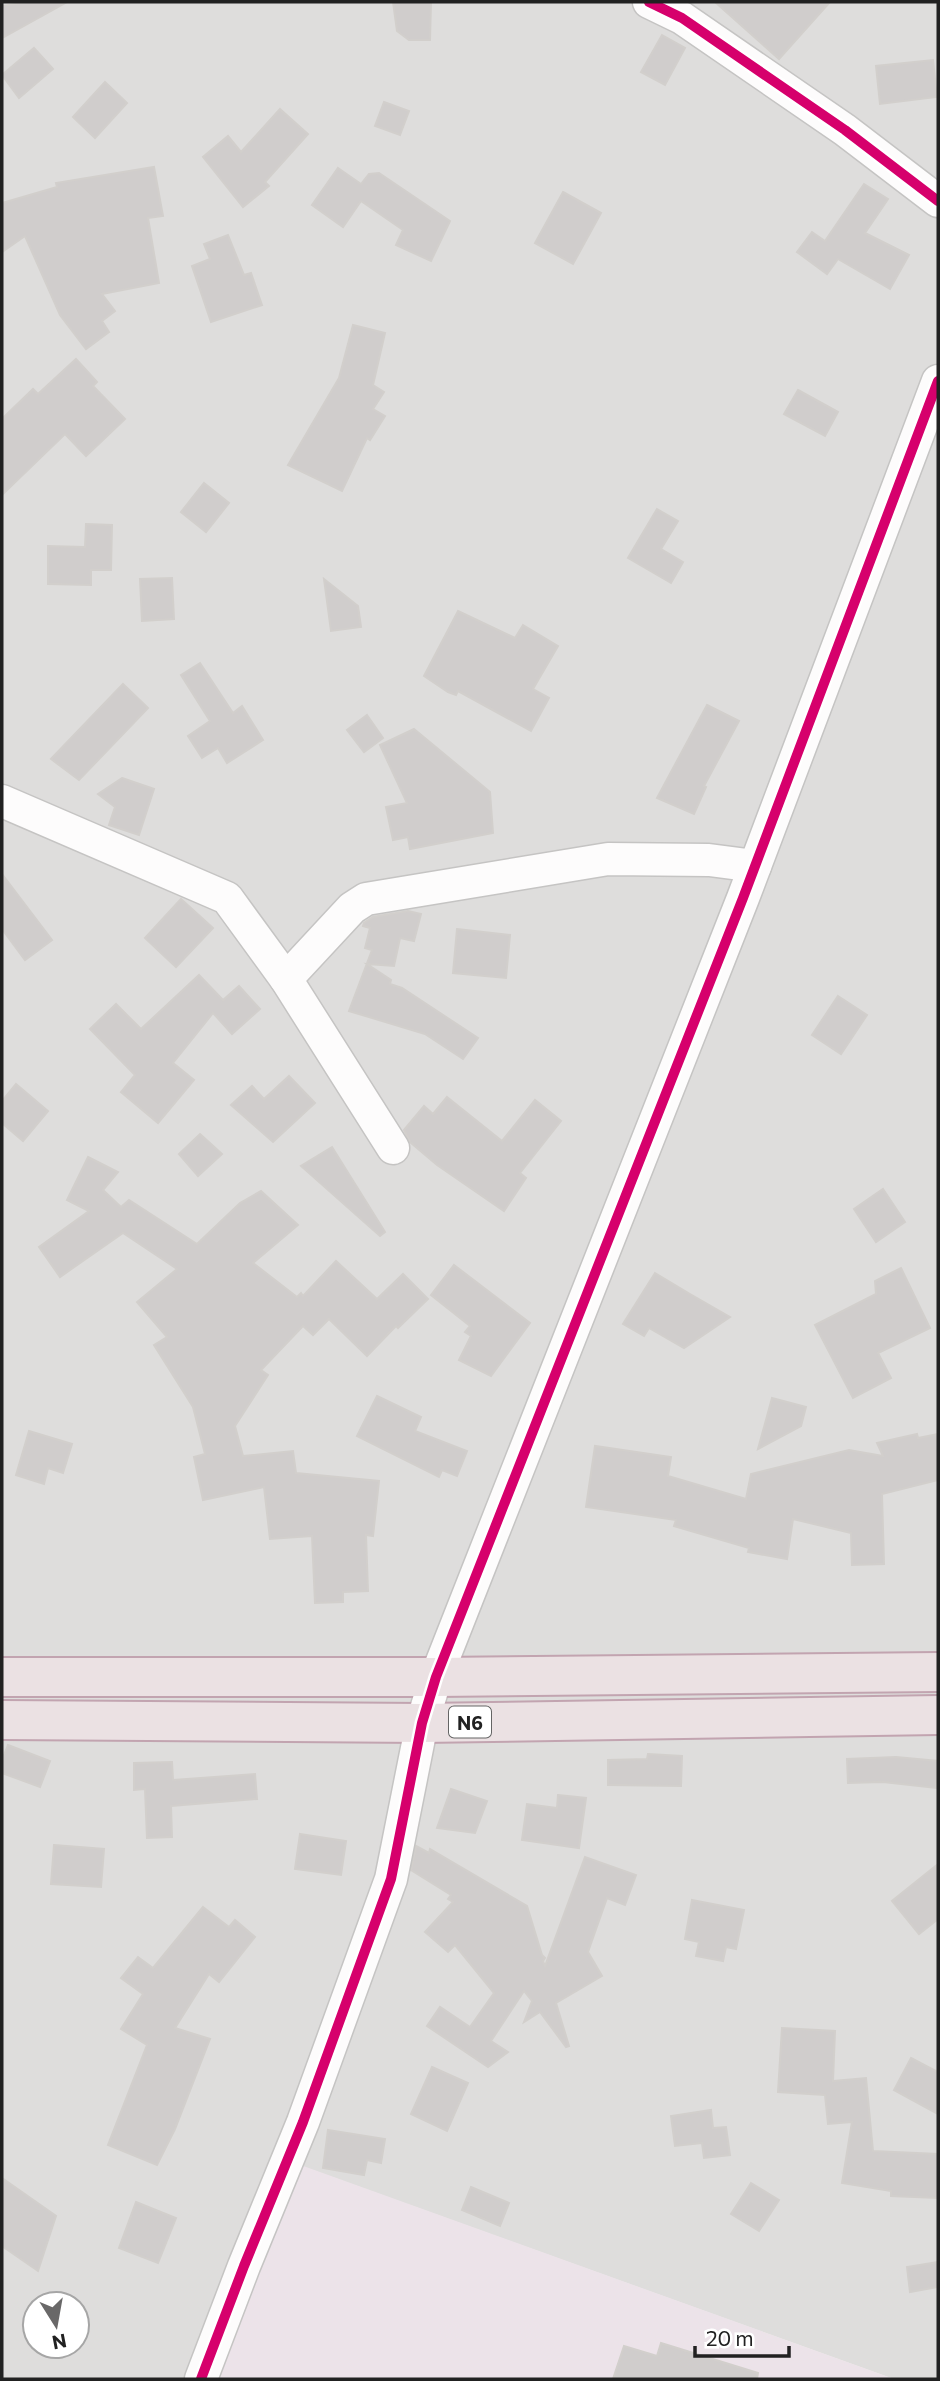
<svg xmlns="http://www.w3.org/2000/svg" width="940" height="2381" font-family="Commissioner,sans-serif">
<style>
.residential{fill:#dedddc;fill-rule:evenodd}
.industrial{fill:#ece3e9}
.building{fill:#d0cdcc;stroke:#d2cfcc;stroke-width:2}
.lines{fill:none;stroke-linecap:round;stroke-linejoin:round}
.minor-casing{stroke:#c5c4c3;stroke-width:35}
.highway-casing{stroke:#c2a4b0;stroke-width:42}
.minor{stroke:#fdfcfc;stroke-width:32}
.highway{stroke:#ebe1e3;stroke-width:38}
.cycleway-casing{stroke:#fff;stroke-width:15}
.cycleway{stroke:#d6006c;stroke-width:10}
.labels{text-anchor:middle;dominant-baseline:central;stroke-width:5;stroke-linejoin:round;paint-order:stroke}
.shield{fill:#fff;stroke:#646464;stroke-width:2}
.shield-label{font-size:19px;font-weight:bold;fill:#212121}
</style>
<rect width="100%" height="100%" fill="#efedeb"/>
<!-- residential -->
<path class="residential" d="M2 2H938V2379H894L296 2164 214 2379H2ZM35 2304H77V2346H35Z"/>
<!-- industrial -->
<path class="industrial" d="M295 2163 894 2379H214Z"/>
<!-- building -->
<g class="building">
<path d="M28 2H67L2 38V6Z"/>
<path d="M393 2H431L430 40H409L397 31Z"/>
<path d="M715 2H830L779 59Z"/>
<path d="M662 35 685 48 665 85 641 72Z"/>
<path d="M34 48 53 69 19 98 2 75Z"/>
<path d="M933 60 937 97 880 104 876 66Z"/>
<path d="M105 82 127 103 95 138 73 117Z"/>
<path d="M384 102 409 111 400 135 375 126Z"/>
<path d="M280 109 308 134 265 182 269 186 243 207 203 157 228 136 241 152Z"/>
<path d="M154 167 163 216 148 218 159 283 102 294 115 311 102 321 109 332 86 349 60 315 25 236 2 252V203L57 187 56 183Z"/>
<path d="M338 168 361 184 369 174 379 173 450 221 431 261 396 245 403 230 361 201 343 227 312 205Z"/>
<path d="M864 184 888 199 865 233 909 255 890 289 838 259 827 274 797 252 812 232 825 241Z"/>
<path d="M563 192 601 213 573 264 535 243Z"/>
<path d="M228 235 244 275 251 273 262 305 211 322 192 266 210 259 204 244Z"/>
<path d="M353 325 385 333 373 385 384 392 373 409 385 416 370 440 367 438 342 491 288 465 339 378Z"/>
<path d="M76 359 97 382 93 386 125 419 86 456 65 434 2 495V419L33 389 38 394Z"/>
<path d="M798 390 838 412 825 436 784 414Z"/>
<path d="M204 483 229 503 206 532 181 512Z"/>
<path d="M657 509 678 521 661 549 683 562 671 583 628 558Z"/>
<path d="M86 524 112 525 111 570H91V585L48 584V546L85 547Z"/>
<path d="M172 578 174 619 142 621 140 579Z"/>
<path d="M324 579 358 606 361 627 331 631Z"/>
<path d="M458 611 515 638 523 625 558 646 533 689 549 698 531 731 458 691 456 695 448 692 424 676Z"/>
<path d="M200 663 233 713 242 706 263 740 227 763 218 748 202 758 188 736 210 721 181 675Z"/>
<path d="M123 684 148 708 79 780 51 759Z"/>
<path d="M707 705 739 721 704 786 706 787 694 814 657 798Z"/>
<path d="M367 715 383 738 364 752 347 730Z"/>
<path d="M414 729 490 792 493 833 410 849 408 837 393 840 386 807 407 803 380 745Z"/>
<path d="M122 778 154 789 139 835 109 825 115 807 98 794Z"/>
<path d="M2 874 52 940 25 960 2 929Z"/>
<path d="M181 899 213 928 176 967 145 938Z"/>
<path d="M408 911 421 914 414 941 400 938 394 966 367 964 391 980 390 984 402 988 478 1038 463 1059 425 1034 349 1011 372 950 365 948 370 928 363 926 364 923 373 917Z"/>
<path d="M457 929 510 935 506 978 453 973Z"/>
<path d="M199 975 223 1000 239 986 260 1009 232 1034 213 1013 173 1063 194 1080 158 1123 121 1092 135 1075 90 1029 116 1004 141 1029Z"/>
<path d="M838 996 867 1015 841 1054 812 1035Z"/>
<path d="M289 1076 315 1103 273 1142 231 1105 252 1086 264 1099Z"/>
<path d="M16 1084 48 1111 23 1141 2 1123V1101Z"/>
<path d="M447 1097 502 1141 535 1100 561 1121 520 1173 526 1178 504 1211 437 1165 410 1142 404 1130 424 1106 433 1114Z"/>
<path d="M200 1134 222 1154 198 1176 179 1154Z"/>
<path d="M332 1147 385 1232 380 1236 301 1166Z"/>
<path d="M88 1157 118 1172 103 1190 121 1207 129 1200 197 1244 240 1203 261 1191 298 1225 253 1263 297 1297 301 1293 303 1296 336 1261 377 1299 403 1274 428 1299 398 1328 396 1326 367 1356 329 1319 313 1335 303 1326 261 1370 268 1375 235 1426 243 1456 293 1451 296 1473 379 1481 373 1536 366 1535 368 1591 343 1592V1602L315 1603 312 1536 270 1539 264 1487 203 1500 194 1457 205 1454 193 1407 154 1345 167 1337 137 1302 177 1269 123 1233 60 1277 39 1247 89 1211 67 1200Z"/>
<path d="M883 1189 905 1222 876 1242 854 1209Z"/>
<path d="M454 1265 530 1323 491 1376 459 1360 471 1336 465 1332 470 1326 431 1295Z"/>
<path d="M901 1268 930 1328 878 1353 891 1378 853 1398 815 1325 876 1294 875 1281Z"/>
<path d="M655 1273 690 1294 730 1317 684 1348 649 1328 644 1336 623 1324Z"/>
<path d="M377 1396 421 1417 415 1431 467 1451 457 1476 442 1470 439 1477 357 1436Z"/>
<path d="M772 1398 806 1407 801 1426 758 1449Z"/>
<path d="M29 1431 72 1444 63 1473 48 1468 44 1484 16 1475Z"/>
<path d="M917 1434 918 1438 938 1434V1480L882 1494 884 1564 852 1565 851 1533 793 1519 787 1559 748 1552 749 1548 674 1526 676 1520 586 1507 595 1446 671 1457 668 1476 746 1499 751 1474 849 1450 883 1456 877 1443Z"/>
<path d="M8 1745 50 1761 40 1787 2 1773V1760Z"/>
<path d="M648 1754 682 1756 681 1786 608 1785V1760L647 1759Z"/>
<path d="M896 1757 938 1761 936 1788 883 1782 848 1783 847 1759Z"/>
<path d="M172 1762 173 1780 255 1774 257 1799 171 1806 172 1837 147 1838 145 1789 134 1790V1763Z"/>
<path d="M451 1789 487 1801 475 1833 437 1828Z"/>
<path d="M558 1795 586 1798 579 1848 522 1840 527 1804 557 1808Z"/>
<path d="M300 1834 346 1841 341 1875 295 1869Z"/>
<path d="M54 1845 104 1849 101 1887 51 1884Z"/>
<path d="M416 1846 429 1853 430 1849 527 1906 542 1955 545 1958 543 1961 545 1966 585 1857 636 1875 625 1905 607 1898 588 1952 602 1976 556 2003 569 2046 566 2047 540 2012 524 2022 532 2001 524 1991 491 2041 508 2052 488 2067 427 2026 440 2007 470 2027 494 1993 455 1945 448 1952 425 1932 453 1902 448 1899 451 1895 411 1870Z"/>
<path d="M938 1864V1919L919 1934 892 1901Z"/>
<path d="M692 1900 744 1910 736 1949 726 1947 723 1961 696 1956 699 1942 685 1939Z"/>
<path d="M203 1907 229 1927 235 1920 255 1937 219 1982 209 1974 175 2028 210 2039 175 2129 157 2165 108 2145 147 2045 121 2029 143 1994 121 1978 138 1957 153 1968Z"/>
<path d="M782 2028 835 2031 833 2081 866 2078 873 2151 938 2154V2198L891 2196V2191L842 2183 852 2122 828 2124 825 2095 778 2092Z"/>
<path d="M911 2058 938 2072V2114L894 2090Z"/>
<path d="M432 2067 468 2083 447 2131 411 2114Z"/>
<path d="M711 2110 713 2128 726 2127 730 2155 704 2158 702 2143 675 2146 671 2116Z"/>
<path d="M328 2130 385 2139 381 2163 367 2160 364 2175 323 2168Z"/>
<path d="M2 2178 56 2216 38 2271 2 2246Z"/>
<path d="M751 2183 779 2200 759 2231 731 2214Z"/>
<path d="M471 2187 509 2203 500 2226 462 2210Z"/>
<path d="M136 2202 176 2218 158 2263 119 2248Z"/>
<path d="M938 2262V2287L910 2292 907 2267Z"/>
<path d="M661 2343 758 2373 757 2379H613L624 2346 657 2356Z"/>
</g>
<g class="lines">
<defs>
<g id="minor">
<path d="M649 2 682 18 845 130 938 201"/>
<path d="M2 801 227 898 286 979 393 1148"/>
<path d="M286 979 352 908 366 899 608 859 709 860 755 866"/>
<path d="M201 2379 244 2266 303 2122 391 1879 422 1723 436 1677 743 898 938 381"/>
</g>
<g id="highway">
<path d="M2 1677H436L938 1672"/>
<path d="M2 1720 422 1723 938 1715"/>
</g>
</defs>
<!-- minor casing -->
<use href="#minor" class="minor-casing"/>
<!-- highway casing -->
<use href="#highway" class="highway-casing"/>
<!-- minor -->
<use href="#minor" class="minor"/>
<!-- highway -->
<use href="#highway" class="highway"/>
<defs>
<g id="cycleway">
<path d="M649 2 682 18 845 130 938 201"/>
<path d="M201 2379 244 2266 303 2122 391 1879 422 1723 436 1677 743 898 938 381"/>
</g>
</defs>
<!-- cycleway casing -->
<use href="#cycleway" class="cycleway-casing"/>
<!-- cycleway -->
<use href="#cycleway" class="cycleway"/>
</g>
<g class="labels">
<!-- shield labels -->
<rect class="shield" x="449" y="1706.5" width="42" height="31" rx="5"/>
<g class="shield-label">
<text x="470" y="1722">N6</text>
</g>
</g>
<!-- border -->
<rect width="940" height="2381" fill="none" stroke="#212121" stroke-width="7"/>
<!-- north arrow -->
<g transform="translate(56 2325) rotate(169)"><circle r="33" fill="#ffffff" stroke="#a6a6a6" stroke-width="2"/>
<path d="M0-5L12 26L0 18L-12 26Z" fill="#696868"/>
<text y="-10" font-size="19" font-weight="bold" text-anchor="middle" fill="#212121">N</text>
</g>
<!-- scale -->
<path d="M695 2346v10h94v-10" fill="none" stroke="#212121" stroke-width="3.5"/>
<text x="706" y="2346" font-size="21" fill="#212121" stroke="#ffffff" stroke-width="5" paint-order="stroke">20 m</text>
</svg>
